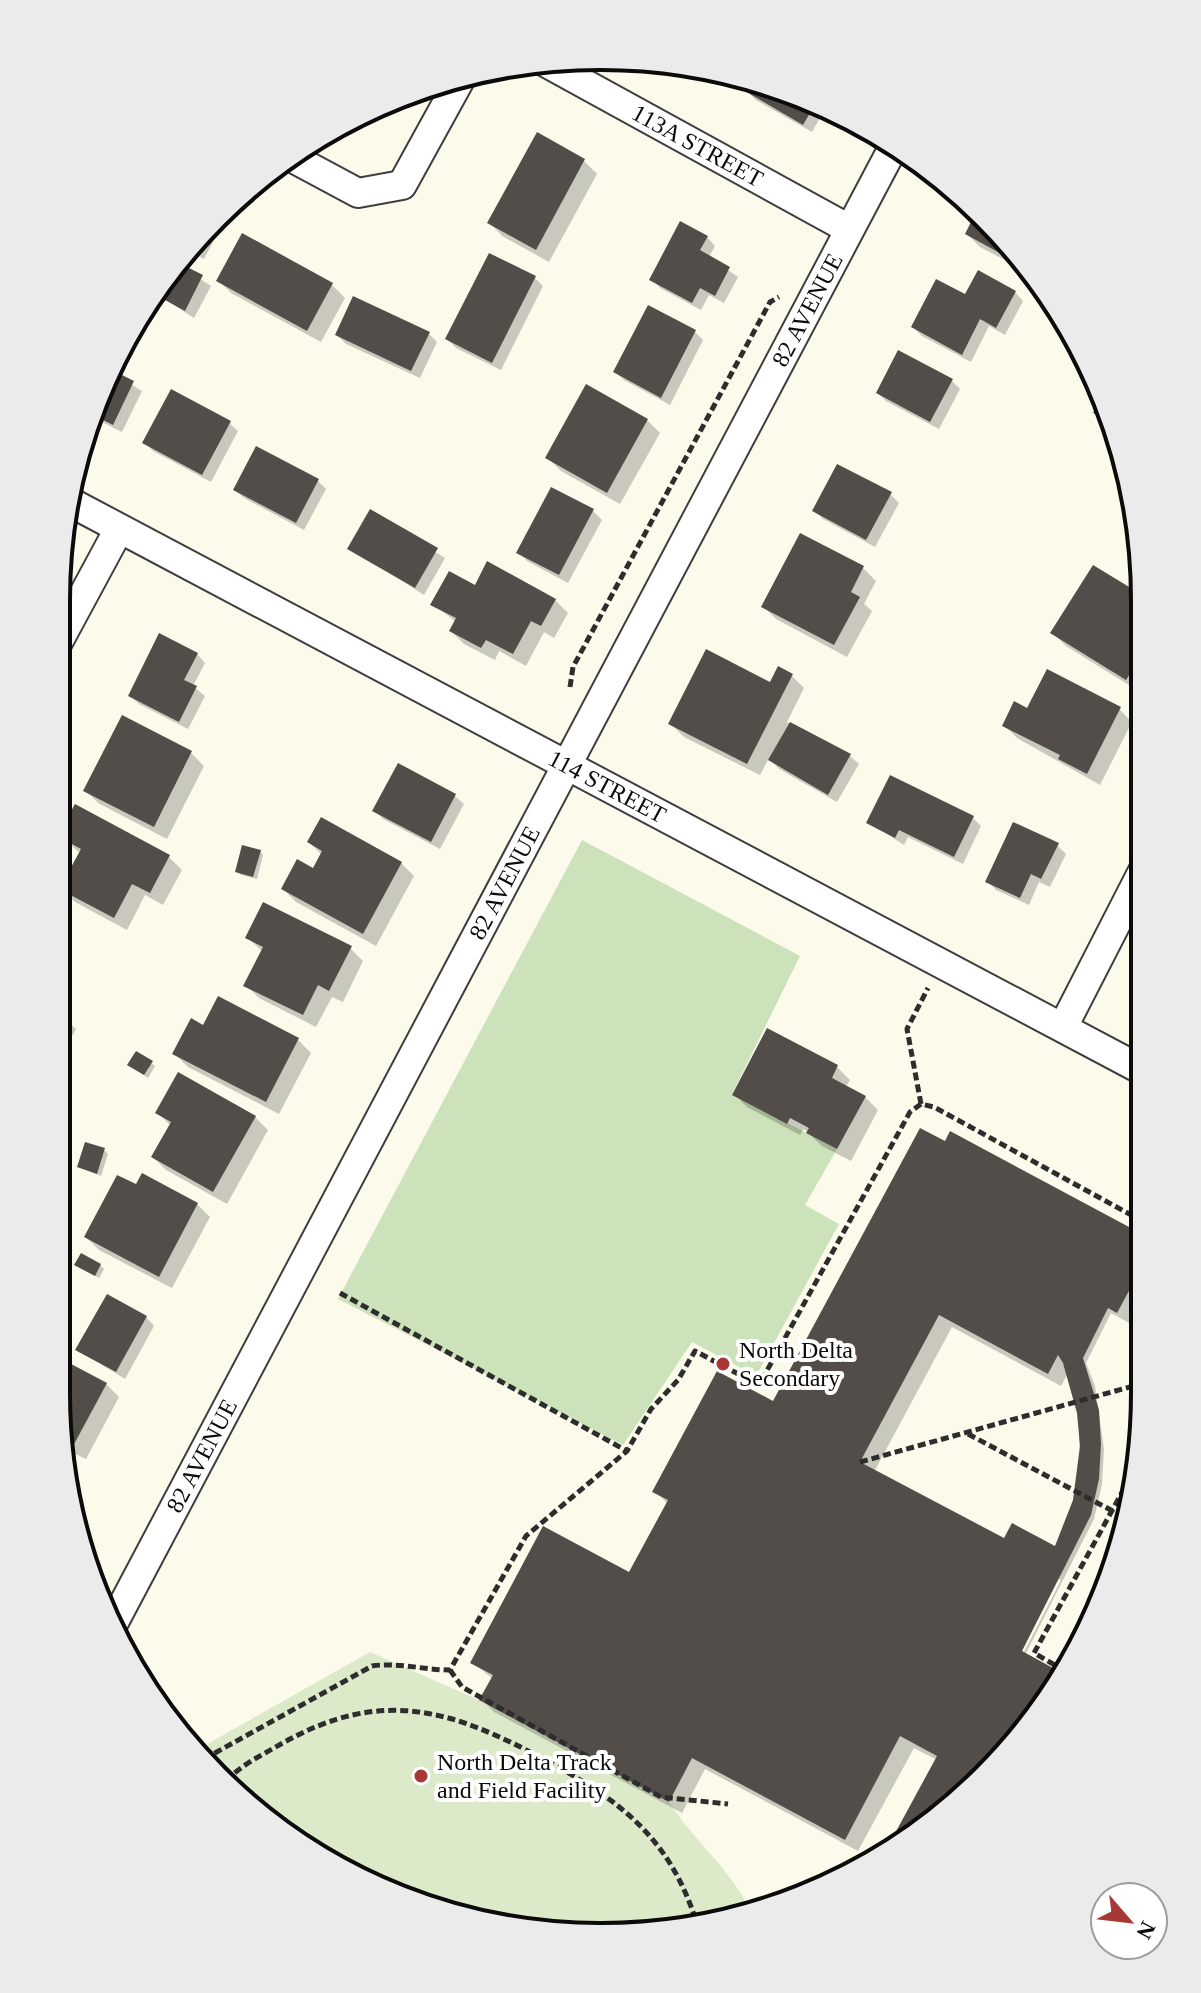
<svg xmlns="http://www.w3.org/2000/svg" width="1201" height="1993" font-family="'Times New Roman',serif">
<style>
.green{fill:#cce2ba}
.pitch{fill:#ddeaca}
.shadow{fill:#0003;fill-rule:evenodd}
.building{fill:#524d49;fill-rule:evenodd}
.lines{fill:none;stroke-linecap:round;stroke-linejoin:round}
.minor-casing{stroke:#3e3e3e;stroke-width:32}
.path{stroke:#2d2d2d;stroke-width:5;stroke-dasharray:8 4;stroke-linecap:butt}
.minor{stroke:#fff;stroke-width:28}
.poi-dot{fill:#a73836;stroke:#fff;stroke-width:3}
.labels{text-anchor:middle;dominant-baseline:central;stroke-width:8;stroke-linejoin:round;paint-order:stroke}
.street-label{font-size:24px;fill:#0b0b0b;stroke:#fff}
.poi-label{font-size:24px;fill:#0b0b0b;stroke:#fff;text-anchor:start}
.rim{fill:none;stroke:#0b0b0b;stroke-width:4}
</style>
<rect width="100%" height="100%" fill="#fcfaeb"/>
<!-- green -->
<path class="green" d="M582 840 800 956 732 1094 837 1149 805 1205 839 1224 756 1376 692 1342 623 1445 338 1299Z"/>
<!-- pitch -->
<path class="pitch" d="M370 1652 479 1700 669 1802C694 1841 731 1869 751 1912L601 1937 426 1908 269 1825 195 1751Z"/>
<!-- shadow -->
<g class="shadow">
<path d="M717 69 740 77 737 83Z"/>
<path d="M753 81 809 98 826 107 812 132 756 100 747 91Z"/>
<path d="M538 135 584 161 597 174 549 262 502 236 490 223Z"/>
<path d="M978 213 1010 241 1035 276 980 247 967 234Z"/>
<path d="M214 217 222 225 204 259 187 250Z"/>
<path d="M243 236 332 285 345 298 321 342 231 293 218 280Z"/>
<path d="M707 237 715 246 709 257 738 277 724 303 709 295 701 310 660 288 652 279Z"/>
<path d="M176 263 211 286 194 318 158 295Z"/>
<path d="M535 278 543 286 501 370 456 348 447 339Z"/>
<path d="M1015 292 1023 301 1005 335 989 326 971 362 922 336 913 327 966 297Z"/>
<path d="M695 332 703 340 670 405 624 380 615 372Z"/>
<path d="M429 334 437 342 420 378 346 344 337 335Z"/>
<path d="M111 372 142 391 122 432 90 416Z"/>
<path d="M952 381 960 389 939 429 886 401 878 393Z"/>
<path d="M647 420 660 433 620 504 561 471 548 458Z"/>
<path d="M229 423 238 431 211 482 153 451 145 443Z"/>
<path d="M318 481 326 489 304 530 244 498 235 490Z"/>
<path d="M552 489 593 511 602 520 568 583 527 561 519 552Z"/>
<path d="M890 494 899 503 875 547 823 519 815 511Z"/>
<path d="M371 512 445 558 424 595 350 548Z"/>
<path d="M801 535 863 568 876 581 864 604 872 611 847 657 776 619 763 606Z"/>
<path d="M1094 567 1144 599V685L1140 692 1066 646 1053 633Z"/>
<path d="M475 588 555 600 568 613 554 638 544 632 526 666 499 651 495 660 464 644 451 631 456 622 433 604Z"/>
<path d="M197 654 205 663 193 686 205 696 188 729 139 704 130 696Z"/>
<path d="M791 675 804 688 787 722 850 756 859 764 837 802 779 769 769 758 760 775 684 737 671 724Z"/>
<path d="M1119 709 1132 722 1100 785 1017 738 1004 725 1028 711Z"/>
<path d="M191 753 204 766 167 839 98 803 85 790Z"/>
<path d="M399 766 455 796 464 804 440 849 383 819 375 811Z"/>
<path d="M75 806 169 857 182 870 163 905 145 895 127 930 75 902 62 889 81 854 60 836Z"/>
<path d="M973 818 981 826 963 864 908 837 904 845 868 822Z"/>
<path d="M309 842 401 863 414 876 376 946 296 902 283 889 314 870 322 855Z"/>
<path d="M1057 845 1066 854 1050 887 1039 882 1029 905 996 890 988 882Z"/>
<path d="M260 851 263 855 257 879 241 875 237 871Z"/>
<path d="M57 910 71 922 57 949Z"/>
<path d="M248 938 350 948 363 961 343 1002 332 997 316 1027 259 998 246 985 263 952Z"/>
<path d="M57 963 62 968 57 977Z"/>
<path d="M57 1013 76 1029 56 1065Z"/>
<path d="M204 1027 298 1040 311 1053 279 1114 188 1067 175 1054Z"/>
<path d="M768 1031 837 1067 850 1080 846 1087 865 1097 878 1110 851 1161 822 1146 804 1129 800 1135 747 1107 734 1094Z"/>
<path d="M151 1063 155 1066 148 1078 134 1068Z"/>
<path d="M56 1070 70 1084 56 1109Z"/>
<path d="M158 1113 255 1117 268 1130 227 1204 166 1170 153 1157 171 1126Z"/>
<path d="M921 1131 1144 1237V1299L1131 1324 1111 1313 1086 1363 1095 1386 1104 1449 1102 1484 1094 1519 1025 1655 1063 1675 1053 1695 932 1824 890 1847 937 1760 914 1748 858 1851 705 1769 682 1813 494 1712 481 1699 493 1679 472 1662 630 1575 668 1504 655 1491 774 1404ZM952 1327 1061 1386 1067 1375 1079 1413 1080 1475 1067 1524 1055 1548 1004 1541 874 1472ZM1057 1578 1061 1580 1024 1652 1020 1651Z"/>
<path d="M104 1150 108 1154 101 1176 79 1167Z"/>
<path d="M137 1187 197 1204 210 1217 172 1288 99 1250 86 1237Z"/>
<path d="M100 1265 104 1269 99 1278 81 1268Z"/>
<path d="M146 1317 154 1326 125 1379 78 1350Z"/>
<path d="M56 1358 106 1384 119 1397 86 1459 65 1449 56 1392Z"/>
</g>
<!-- building -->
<g class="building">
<path d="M713 68 735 75 733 80Z"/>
<path d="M751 80 809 98 817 101 803 125 745 91Z"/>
<path d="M537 132 585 159 536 250 487 223Z"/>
<path d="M976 212 1010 241 1029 269 965 234Z"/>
<path d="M680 221 708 236 700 250 730 267 715 296 700 288 692 303 649 280Z"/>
<path d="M208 227 195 252 189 248 207 226Z"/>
<path d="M242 233 333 283 307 331 216 281Z"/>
<path d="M489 253 536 276 492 363 445 339Z"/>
<path d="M177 262 203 275 185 311 156 295Z"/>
<path d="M978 270 1016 291 996 328 980 319 962 355 911 327 936 279 965 294Z"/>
<path d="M353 296 430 332 411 371 335 335Z"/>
<path d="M648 305 696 330 661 398 613 372Z"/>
<path d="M898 350 953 379 930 422 876 393Z"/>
<path d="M112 370 134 381 113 425 91 414Z"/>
<path d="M586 384 648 419 607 493 545 458Z"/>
<path d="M171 389 231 421 202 475 142 443Z"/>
<path d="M1102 395 1113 419 1112 422 1093 413Z"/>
<path d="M256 446 319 479 296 523 233 490Z"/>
<path d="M837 464 892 492 866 540 812 511Z"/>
<path d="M551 487 594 509 559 575 516 553Z"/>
<path d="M370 509 438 548 415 588 347 549Z"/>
<path d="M800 533 864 566 851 592 860 597 834 645 761 607Z"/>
<path d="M487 561 556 599 541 626 531 621 513 654 486 640 481 648 449 631 456 618 430 605 449 571 475 585Z"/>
<path d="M1093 565 1144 596 1141 633 1144 652 1126 680 1050 633Z"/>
<path d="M159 633 198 653 184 680 197 686 179 722 128 696Z"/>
<path d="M706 649 770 682 778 666 793 674 747 764 668 724Z"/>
<path d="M1047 669 1121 707 1087 774 1058 759 1060 755 1002 726 1014 701 1027 708Z"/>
<path d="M122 715 192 751 154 827 83 791Z"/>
<path d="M790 722 851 754 828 795 768 760Z"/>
<path d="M398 763 456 794 431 842 372 811Z"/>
<path d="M890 775 974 816 954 857 899 830 895 838 866 823Z"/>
<path d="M75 804 170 855 150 893 132 884 114 918 59 889 81 849 57 836Z"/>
<path d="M321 817 402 862 363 934 281 889 297 859 313 868 322 851 307 842Z"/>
<path d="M1013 822 1059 843 1041 879 1031 874 1020 898 985 882Z"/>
<path d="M242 845 261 850 253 877 235 872Z"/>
<path d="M263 902 352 946 329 991 318 985 303 1015 243 986 263 947 245 938Z"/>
<path d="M57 908 64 912 57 925Z"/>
<path d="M218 996 299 1038 266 1102 172 1054 191 1018 203 1025Z"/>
<path d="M57 1010 64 1014 57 1028Z"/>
<path d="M767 1028 838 1065 832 1078 866 1096 837 1149 806 1133 809 1128 790 1118 787 1124 732 1095Z"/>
<path d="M136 1051 153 1061 144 1075 127 1065Z"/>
<path d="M178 1072 256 1116 213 1192 151 1157 171 1122 155 1113Z"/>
<path d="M920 1128 945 1141 950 1131 1144 1235V1263L1117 1313 1108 1308 1083 1358 1099 1410 1101 1444 1099 1479 1091 1515 1022 1651 1064 1674 1053 1695 932 1824 887 1848 937 1756 900 1736 845 1840 692 1758 669 1802 479 1700 493 1675 470 1663 543 1526 629 1572 668 1500 652 1492 717 1371 773 1401ZM939 1315 1048 1374 1058 1355 1063 1363 1077 1413 1080 1446 1073 1500 1055 1546 1012 1523 1004 1538 860 1462Z"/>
<path d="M85 1142 105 1148 97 1174 77 1167Z"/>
<path d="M142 1173 198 1203 159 1277 84 1237 117 1175 136 1184Z"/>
<path d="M81 1253 101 1264 95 1276 74 1265Z"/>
<path d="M107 1294 147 1316 116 1372 75 1350Z"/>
<path d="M56 1356 107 1383 72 1448 64 1444 56 1392Z"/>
</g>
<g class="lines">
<defs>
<g id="minor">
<path id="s1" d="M545 62 849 229"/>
<path d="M289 156 358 193 402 185 462 76"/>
<path id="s2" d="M70 502 1144 1071"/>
<path d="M57 644 119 529"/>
<path d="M1063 1027 1144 869"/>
<path id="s3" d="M114 1622 895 144"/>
</g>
</defs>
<!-- minor casing -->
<use href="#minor" class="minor-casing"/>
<!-- path -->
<g class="path">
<path d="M570 687 573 667 770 302 779 297"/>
<path d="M921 1104 907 1029 928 988"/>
<path d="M340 1293 627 1451"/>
<path d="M1130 1307 1144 1314"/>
<path d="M968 1434 1122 1516"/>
<path d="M860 1462 1144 1383"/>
<path d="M450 1670 462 1687 661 1797 728 1804"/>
<path d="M1065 1671 1034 1653 1137 1465"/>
<path d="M204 1759 372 1666C398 1662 423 1670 450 1670L526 1536 627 1451 651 1409 678 1380 695 1351 759 1385 910 1112 921 1104 934 1107 1144 1222"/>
<path d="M226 1781C241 1765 262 1755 281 1744 383 1686 453 1710 549 1762 621 1801 670 1839 696 1921"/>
</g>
<!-- minor -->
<use href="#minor" class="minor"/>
</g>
<!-- markers -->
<g class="poi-dot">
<circle cx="723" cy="1364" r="8"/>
<circle cx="421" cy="1776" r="8"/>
</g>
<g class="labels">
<!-- street labels -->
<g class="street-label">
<text stroke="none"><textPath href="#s1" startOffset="174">113A STREET</textPath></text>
<text stroke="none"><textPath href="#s3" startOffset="1484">82 AVENUE</textPath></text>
<text stroke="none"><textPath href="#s2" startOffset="608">114 STREET</textPath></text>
<text stroke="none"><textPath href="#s3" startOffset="836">82 AVENUE</textPath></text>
<text stroke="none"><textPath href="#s3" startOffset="188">82 AVENUE</textPath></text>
</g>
<!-- poi labels -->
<g class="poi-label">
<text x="739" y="1350">North Delta<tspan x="739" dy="28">Secondary</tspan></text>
<text x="437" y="1762">North Delta Track<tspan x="437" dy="28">and Field Facility</tspan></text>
</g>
</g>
<!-- crop -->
<path d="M0 0H1201V1993H0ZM600 70H601A530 530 0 0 1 1131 600V1393A530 530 0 0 1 601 1923H600A530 530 0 0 1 70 1393V600A530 530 0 0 1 600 70Z" fill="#ebebeb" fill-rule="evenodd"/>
<path class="rim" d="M600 70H601A530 530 0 0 1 1131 600V1393A530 530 0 0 1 601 1923H600A530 530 0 0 1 70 1393V600A530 530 0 0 1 600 70Z"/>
<!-- north arrow -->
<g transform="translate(1129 1921) rotate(118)"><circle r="38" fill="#ffffff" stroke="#9d9d9d" stroke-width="2"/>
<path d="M0-6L14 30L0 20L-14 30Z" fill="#a73836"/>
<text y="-12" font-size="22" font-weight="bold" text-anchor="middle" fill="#0b0b0b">N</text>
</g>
</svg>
